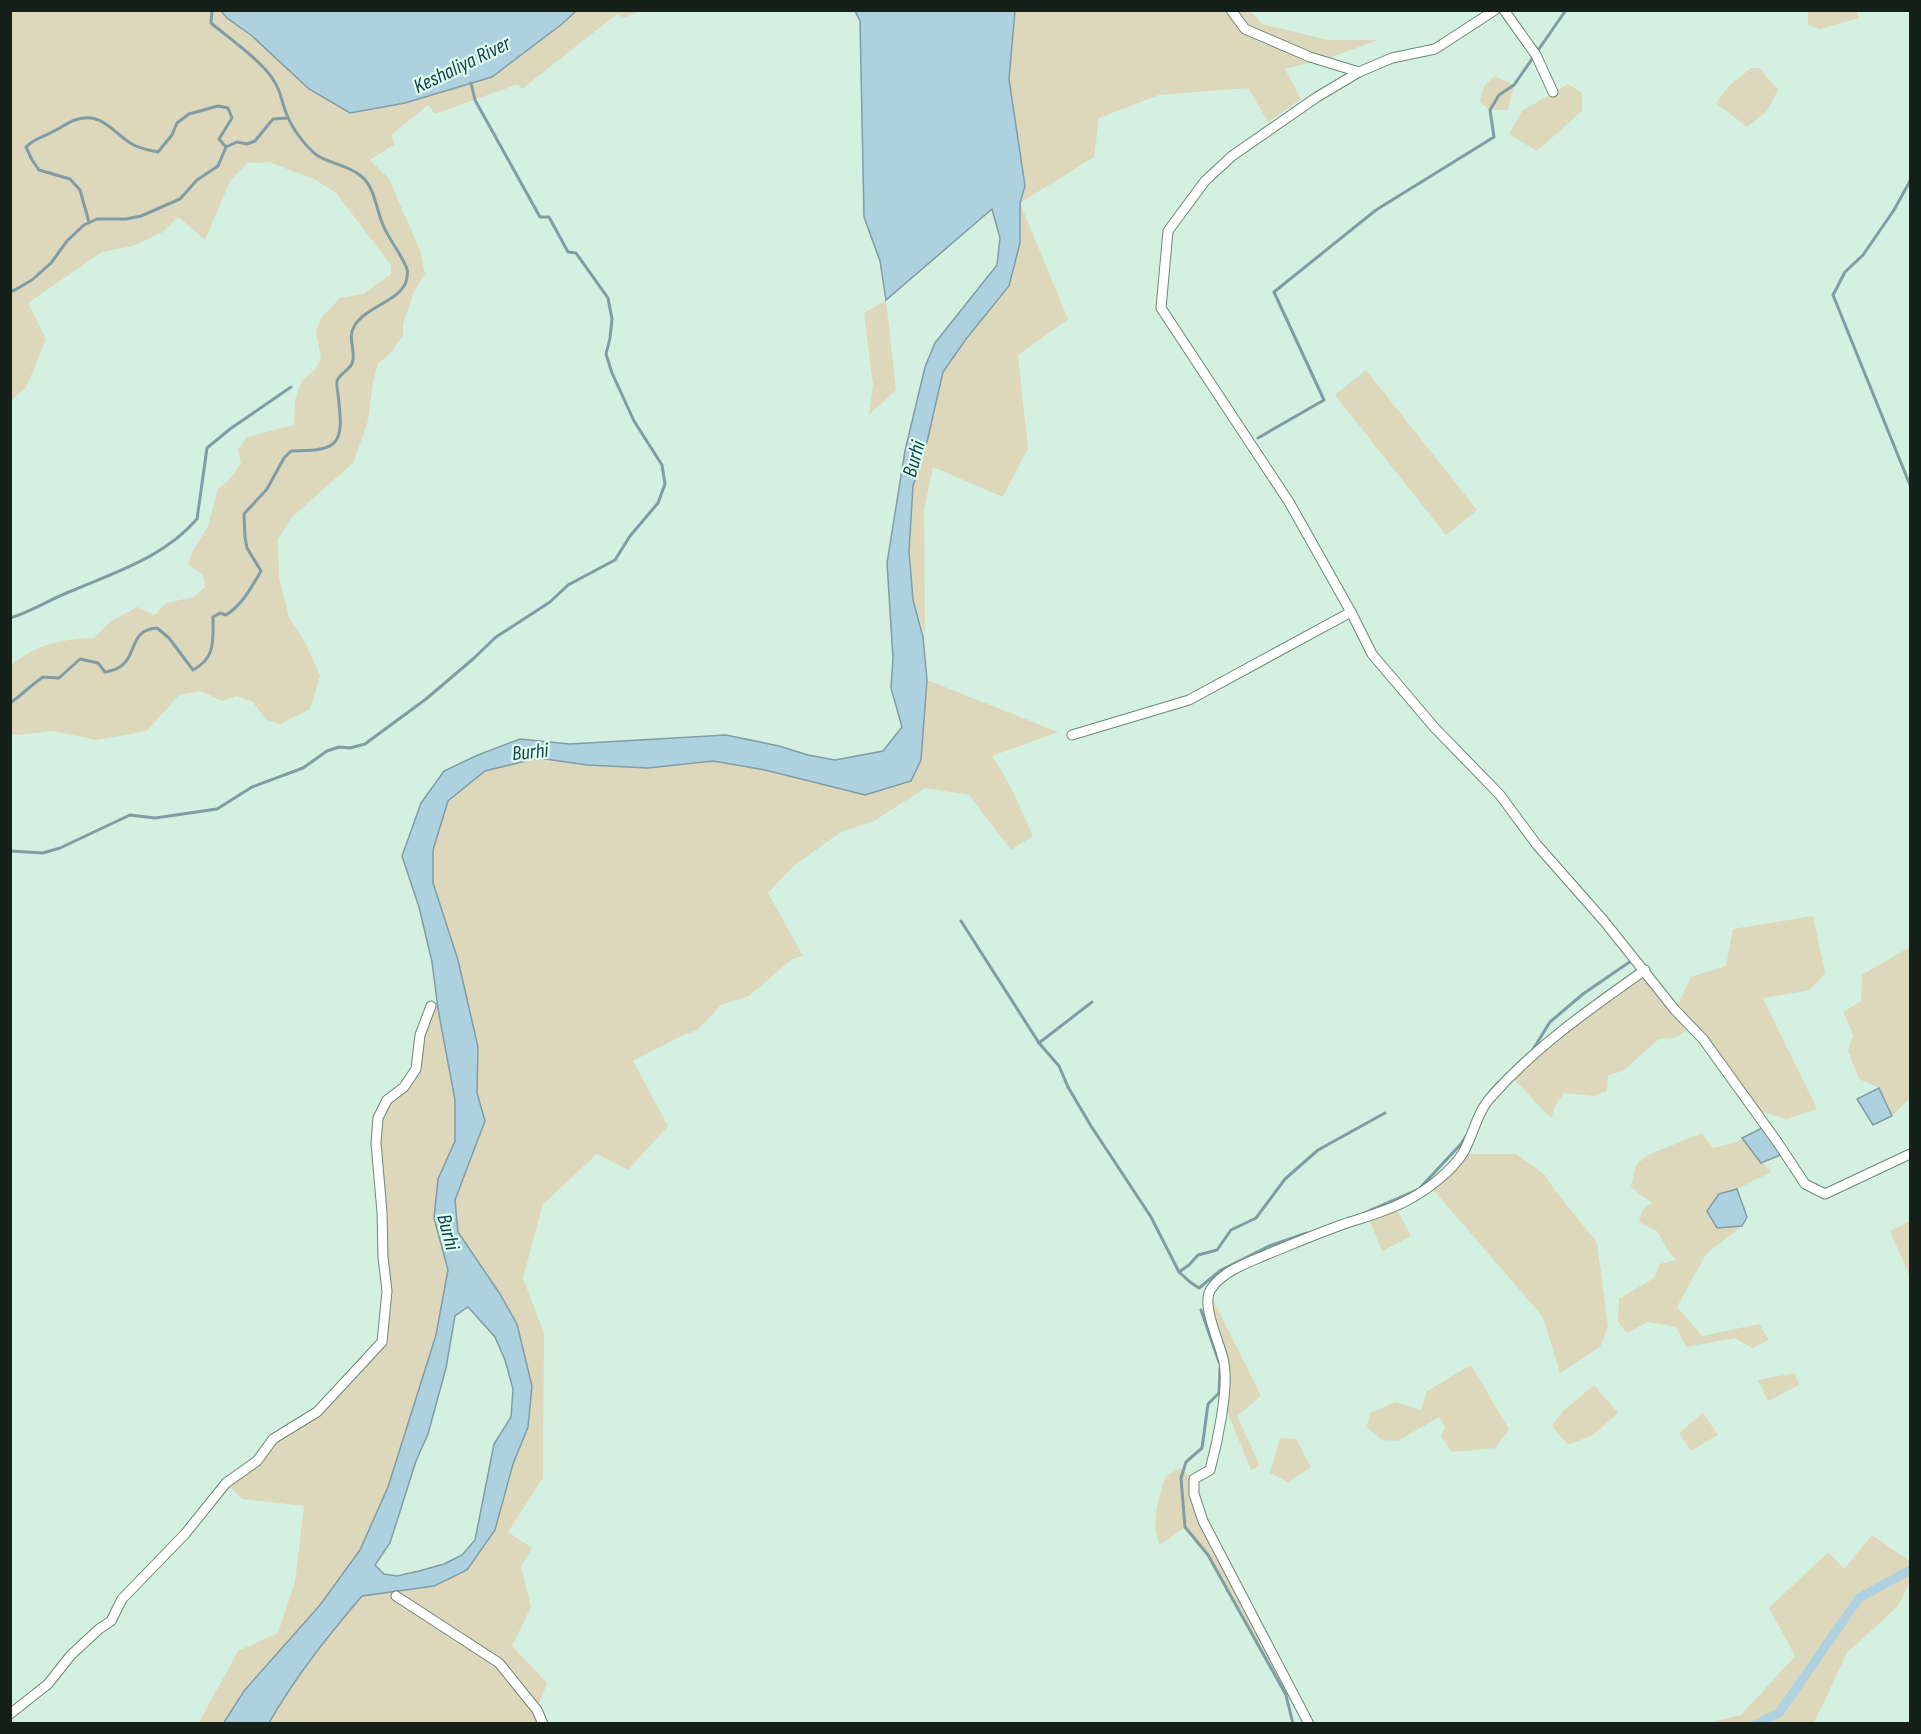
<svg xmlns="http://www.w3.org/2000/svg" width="1921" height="1734" font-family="'Sofia Sans Condensed',sans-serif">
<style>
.green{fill:#ddd8bb}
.water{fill:#add1de;stroke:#809ca4;stroke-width:1.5;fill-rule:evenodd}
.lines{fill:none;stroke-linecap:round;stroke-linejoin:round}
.stream{stroke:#809ca4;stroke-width:3}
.canal{stroke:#add1de;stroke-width:9}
.minor-casing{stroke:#6c8778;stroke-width:11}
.minor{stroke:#fff;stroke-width:9}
.labels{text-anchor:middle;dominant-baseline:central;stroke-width:4.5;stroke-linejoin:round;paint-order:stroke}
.water-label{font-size:21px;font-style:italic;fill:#0a3f4e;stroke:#e1feed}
</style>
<rect width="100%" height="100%" fill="#d4f0e0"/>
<!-- green -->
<g class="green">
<path d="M11 11H221L227 18 350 113 405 103 492 77 562 24 576 11H639L625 18 617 14 522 89 518 84 435 114 428 105 391 135 395 144 370 160 389 179 420 250 425 274 414 292 403 324V335L391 352 378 364 373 382 368 421 353 463 291 518 278 539 279 577 289 617 307 646 320 676 310 709 280 724 266 720 253 702 237 696 222 701 201 691 179 695 147 731 96 740 54 731 17 735 11 734V666C31 646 65 638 94 638L110 622 137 607 154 615 166 603 194 597 205 587 203 575 188 564 193 551 208 526 218 489 228 481 241 464 238 449 247 437 294 425 295 400 302 380 316 369 321 358 316 331 321 318 340 298 363 294 391 274V265L336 193 314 179 269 162 247 163 230 181 205 240 178 217 163 232 133 246 102 252 28 303 46 339 26 388 11 400Z"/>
<path d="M1015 11H1250L1262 24 1328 40H1378L1332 57 1285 69 1301 99 1268 122 1248 88 1159 95 1099 118 1094 157 1020 203 1068 319 1018 355 1028 448 1003 497 933 467 924 510 925 635 913 600 909 551 913 486 927 442 943 372 966 339 1009 286 1020 243V203L1025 186 1009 79Z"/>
<path d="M1808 11H1856L1859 18 1820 29 1808 25Z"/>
<path d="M1751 68H1759L1778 90 1766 112 1747 127 1716 103 1730 85Z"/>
<path d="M1495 76 1514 85 1508 110H1490L1480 102 1484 86Z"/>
<path d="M1568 84 1582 93V111L1537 151 1509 134 1522 111Z"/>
<path d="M886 300 896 390 869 415 873 385 864 313Z"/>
<path d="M1366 370 1477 510 1446 535 1335 395Z"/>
<path d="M927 680 1058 732 992 756 1011 787 1033 836 1011 850 969 795 925 788 874 821 841 832 796 864 768 893 803 956 792 959 749 996 721 1005 697 1030 679 1037 633 1061 668 1126 628 1170 597 1154 543 1204 523 1278 544 1333 543 1478 508 1532 532 1548 521 1566 531 1607 512 1646 547 1683 537 1710 543 1723 269 1724C295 1677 328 1636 362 1596L433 1586 495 1530 513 1464 528 1427 517 1324 500 1294 458 1232 455 1200 485 1121 477 1093 478 1047 458 960 433 883V850L448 801 485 771 538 758 587 765 648 768 713 761 765 770 865 795 911 781 923 717Z"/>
<path d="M1813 916 1825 973 1810 990 1763 998 1817 1109 1787 1119 1752 1109 1692 1027 1674 1038 1659 1039 1623 1071 1608 1075 1607 1091 1593 1096 1564 1093 1556 1104 1551 1118 1511 1076 1645 970 1675 1010 1691 977 1726 966 1733 929Z"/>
<path d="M1910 947V1098L1892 1116 1879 1088 1859 1079 1848 1051 1853 1035 1843 1012 1861 1001 1862 975Z"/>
<path d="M431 1006 438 1009 455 1100V1141L438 1179 434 1218 448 1270 436 1335 388 1487 360 1550 320 1605 244 1691 223 1723 198 1724 238 1651 278 1633 295 1582 304 1506 242 1499 226 1483 257 1461 273 1439 317 1412 382 1342 384 1313 378 1118 416 1069Z"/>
<path d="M1702 1133 1713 1148 1734 1143 1742 1138 1771 1172 1737 1189 1719 1194 1707 1211 1717 1228 1742 1226 1706 1254 1677 1307 1702 1336 1759 1324 1769 1340 1752 1348 1735 1338 1686 1347 1676 1327 1648 1322 1627 1333 1618 1322 1619 1299 1654 1278 1660 1264 1676 1260 1668 1251 1657 1231 1639 1222 1642 1210 1652 1203 1631 1187 1636 1165 1648 1155Z"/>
<path d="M1462 1154H1516L1545 1175 1556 1192 1597 1242 1608 1327 1600 1347 1560 1373 1543 1317 1430 1186Z"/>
<path d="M1395 1206 1411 1236 1382 1251 1368 1216Z"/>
<path d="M1910 1221V1277L1890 1231Z"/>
<path d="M1209 1291 1261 1396 1237 1416 1260 1466 1251 1470 1223 1401 1224 1364Z"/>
<path d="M1471 1365 1509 1429 1495 1448 1452 1452 1441 1436 1445 1427 1439 1417 1398 1441 1382 1440 1367 1427 1370 1413 1396 1402 1421 1410 1427 1391Z"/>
<path d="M1795 1373 1799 1385 1768 1401 1758 1380Z"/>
<path d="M1594 1385 1618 1413 1593 1435 1568 1445 1552 1426 1562 1412Z"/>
<path d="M1703 1413 1718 1435 1691 1451 1679 1433Z"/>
<path d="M1280 1438 1296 1439 1311 1467 1288 1482 1270 1473Z"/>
<path d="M1180 1468 1194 1479V1494L1292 1691 1286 1695 1208 1555 1185 1527 1160 1545C1150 1525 1159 1497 1165 1477Z"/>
<path d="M1872 1535 1910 1561V1581L1899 1605 1847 1653 1814 1723H1708L1741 1715 1795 1656 1769 1608 1828 1552 1844 1569Z"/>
</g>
<!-- water -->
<g class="water">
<path d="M221 11H576L562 24 492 77 405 103 350 113 309 89 252 36 227 18Z"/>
<path d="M855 11H1015L1009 79 1025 186 1020 203V243L1009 286 966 339 943 372 927 442 913 486 909 551 913 600 923 637 927 680 921 760 911 781 865 795 765 770 713 761 648 768 587 765 538 758 485 771 448 801 433 850V883L458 960 478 1047 477 1093 485 1121 455 1200 458 1232 500 1294 517 1324 532 1386 528 1427 513 1464 495 1530 467 1570 434 1586 362 1596C328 1636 295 1677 269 1723L223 1724 244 1691 320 1605 360 1550 388 1487 436 1335 448 1270 434 1218 438 1179 455 1141V1100L438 1009 432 962 419 907 402 856 421 803 444 771 478 755 520 739 570 744 726 735 779 746 808 755 835 760 883 751 902 727 891 688 893 658 887 563 905 451 925 367 935 343 997 265 1000 238 992 209 886 300 880 261 864 217 860 21ZM468 1307 495 1337 505 1360 513 1389 511 1417 494 1444 475 1540 462 1555 444 1564 419 1571 397 1576 384 1574 375 1565 390 1543 416 1461 428 1434 446 1368 455 1316Z"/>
<path d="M1879 1088 1892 1116 1873 1125 1857 1099Z"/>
<path d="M1766 1126 1785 1153 1761 1163 1742 1138Z"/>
<path d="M1737 1189 1747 1217 1742 1226 1717 1228 1707 1211 1719 1194Z"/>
</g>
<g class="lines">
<!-- stream -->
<g class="stream">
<path d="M1910 181 1894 210 1863 255 1845 272 1833 295 1910 485"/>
<path d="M89 222 80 190 70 179 39 170 32 160 26 147C35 138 44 137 54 131 61 128 68 122 75 120 102 111 112 132 132 144 140 149 149 150 158 152L172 135 177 123 189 114 218 106 228 108 232 118 219 139 226 147"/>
<path d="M10 290 13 291 32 280 51 263 67 241 84 225 97 219H126L141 216 180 199 197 180 218 166 226 147 237 142 247 144 255 141 273 119 287 118"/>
<path d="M1258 438 1324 400 1274 292 1376 210 1494 137 1490 110 1499 95 1514 85 1566 10"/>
<path d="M10 618C33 611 52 598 74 590 118 571 164 557 197 519L207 448 230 429 291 387"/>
<path d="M10 703C22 695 31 685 43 677L59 678 80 659 98 663 105 672C143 667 123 630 157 628L169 638 193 670C216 658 213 640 213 617L220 613 226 615C242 605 251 588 261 571L247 548 245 537 244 514 267 489 284 458 291 451C331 450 345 450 339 404 339 397 336 387 337 381 340 372 352 370 353 360 355 348 347 337 355 325 366 307 399 301 406 282 407 278 408 272 407 269 401 253 389 240 383 225 376 209 375 187 361 176 346 163 325 164 313 152 303 143 292 128 287 115 282 104 281 91 274 81 263 62 229 38 211 23L212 10"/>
<path d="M10 851 43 853 60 848 130 815 155 818 217 809 252 787 303 768 327 751 339 747 350 748 365 744 426 699 473 659 496 637 550 602 568 585 615 560 630 536 658 503 665 484 662 465 634 421 612 373 606 354 610 338 612 319 608 298 576 253 568 252 549 217H540L475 100 471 83"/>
<path d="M961 921 1039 1043 1059 1066 1068 1087 1091 1126 1151 1217 1179 1272 1190 1282 1199 1288 1221 1270 1269 1246 1307 1233"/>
<path d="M1039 1043 1092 1002"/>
<path d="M1532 1051 1550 1022 1583 994 1631 961"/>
<path d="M1489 1093 1499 1082"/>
<path d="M1364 1213 1419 1189 1461 1144 1468 1133"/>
<path d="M1179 1272 1189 1265 1198 1255 1217 1250 1231 1230 1256 1218 1285 1179 1318 1150 1385 1113"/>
<path d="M1201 1310 1219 1362"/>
<path d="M1220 1368 1219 1393 1208 1404 1202 1448 1186 1462 1181 1478 1185 1527 1208 1555 1286 1695 1293 1724"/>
</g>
<!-- canal -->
<path class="canal" d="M1756 1724 1779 1713 1859 1598 1910 1570"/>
<defs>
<g id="minor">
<path d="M1231 10 1245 29 1310 57 1359 72"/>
<path d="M1495 10 1435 49 1392 58 1359 72 1317 97 1232 156 1205 181 1168 231 1161 308 1289 502 1351 612 1372 654 1434 727 1500 795 1537 845 1604 921 1675 1010 1703 1039 1778 1143 1805 1184 1825 1194 1910 1154"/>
<path d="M1504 10 1536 55 1553 92"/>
<path d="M1072 735 1189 700 1351 612"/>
<path d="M396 1596 499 1663 537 1710 543 1724"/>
<path d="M10 1714 48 1684 71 1655 99 1629 111 1621 122 1599 185 1534 226 1483 257 1461 273 1439 317 1412 382 1342 387 1291 383 1257 382 1212 376 1143 378 1118 387 1100 404 1087 416 1069 420 1035 431 1006"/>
<path d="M1309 1724 1203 1521 1194 1494V1479L1210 1470C1217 1444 1229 1389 1224 1363 1221 1344 1200 1305 1211 1289 1224 1270 1248 1263 1268 1254 1293 1244 1318 1233 1344 1224 1365 1217 1388 1211 1408 1200 1427 1190 1451 1172 1463 1153 1473 1136 1477 1112 1491 1097 1535 1047 1591 1008 1645 970"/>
</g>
</defs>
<!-- minor casing -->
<use href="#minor" class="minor-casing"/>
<!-- minor -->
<use href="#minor" class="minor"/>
</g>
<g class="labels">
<!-- water labels -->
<g class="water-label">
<text transform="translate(462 65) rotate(-26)">Keshaliya River</text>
<text transform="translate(914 459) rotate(-75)">Burhi</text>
<text transform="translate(530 752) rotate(-6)">Burhi</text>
<text transform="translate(448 1232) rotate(75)">Burhi</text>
</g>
</g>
<!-- border -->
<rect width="1921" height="1734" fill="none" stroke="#16201b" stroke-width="24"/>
</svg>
